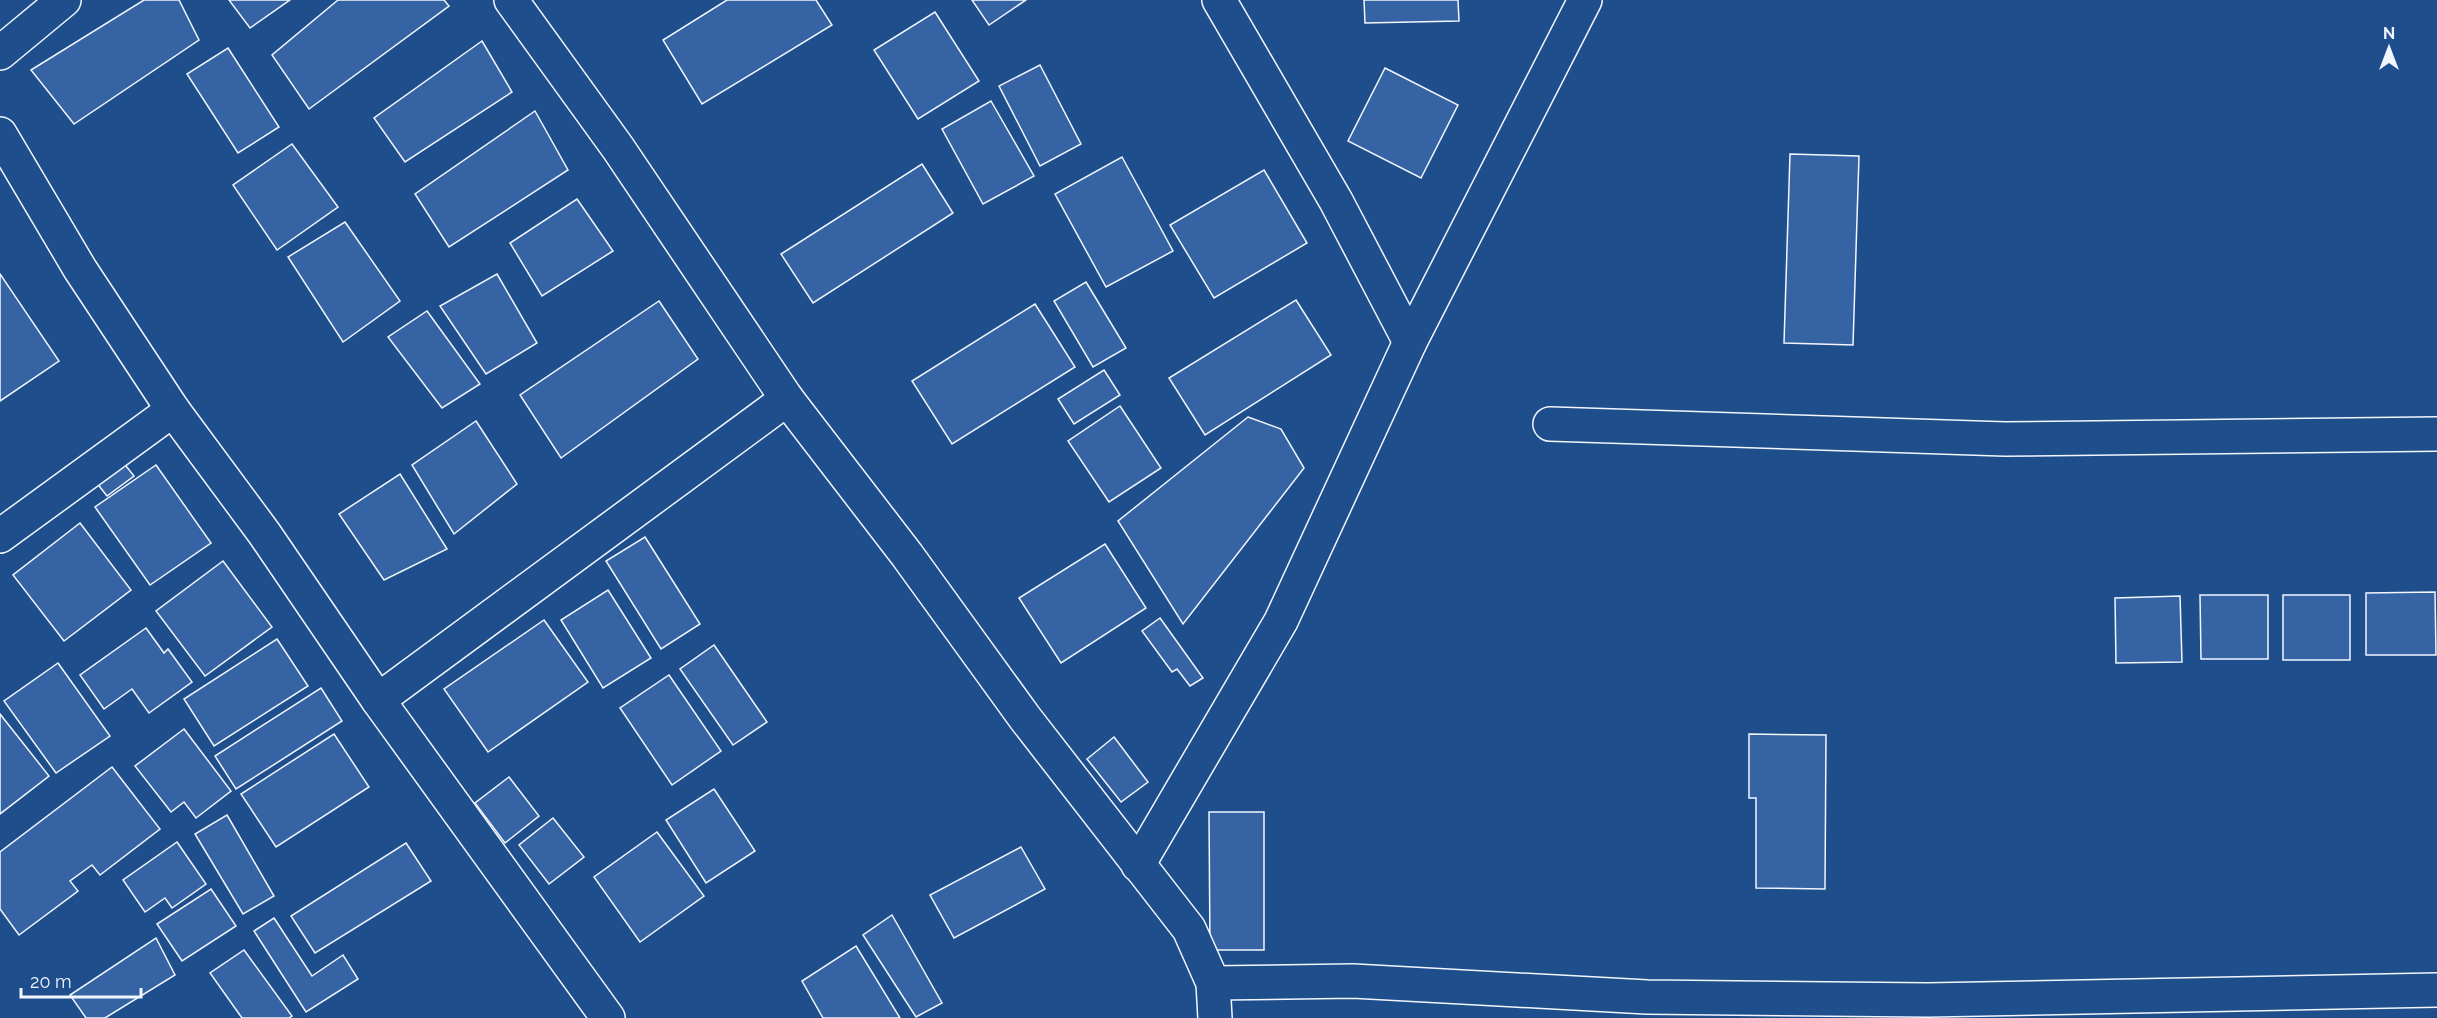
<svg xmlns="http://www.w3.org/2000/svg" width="2437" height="1018" font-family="Raleway,sans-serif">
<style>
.building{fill:#3563a3;stroke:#f2f6ff;stroke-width:1.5}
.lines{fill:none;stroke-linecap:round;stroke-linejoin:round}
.minor-casing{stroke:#f2f6ff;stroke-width:36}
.minor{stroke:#1f4e8c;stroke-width:33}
</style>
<rect width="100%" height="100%" fill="#1f4e8c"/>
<!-- building -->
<g class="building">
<path d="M144 0H179L199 40 74 124 31 70Z"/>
<path d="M229 0H290L250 28Z"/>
<path d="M338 0H444L449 6 309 109 272 55Z"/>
<path d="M727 0H816L832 25 702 104 663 40Z"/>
<path d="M972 0H1026L989 25Z"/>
<path d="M1364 0H1458L1459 21 1365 23Z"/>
<path d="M935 12 979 81 918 119 874 50Z"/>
<path d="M482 41 512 92 405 162 374 118Z"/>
<path d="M228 48 279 127 238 153 187 74Z"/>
<path d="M1040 65 1081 144 1040 166 999 86Z"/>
<path d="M1385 68 1458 105 1421 178 1348 141Z"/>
<path d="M991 101 1034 176 983 204 942 129Z"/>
<path d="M535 111 568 170 449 247 415 194Z"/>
<path d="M292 144 338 207 277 250 233 185Z"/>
<path d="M1790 154 1859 156 1853 345 1784 343Z"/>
<path d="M1122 157 1173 251 1106 287 1055 194Z"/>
<path d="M922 164 953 213 813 303 781 254Z"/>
<path d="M1264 170 1307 243 1214 298 1170 225Z"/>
<path d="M577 199 613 251 542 296 510 243Z"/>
<path d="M345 222 400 301 343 342 288 257Z"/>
<path d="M0 274 59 361 0 401Z"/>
<path d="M497 274 537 343 486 374 440 306Z"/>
<path d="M1086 282 1126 348 1093 367 1054 301Z"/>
<path d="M1296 300 1331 355 1205 435 1169 378Z"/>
<path d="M659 301 698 359 561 458 520 395Z"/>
<path d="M1035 304 1075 367 952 444 912 381Z"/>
<path d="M427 311 480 384 442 408 388 337Z"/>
<path d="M1104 370 1120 395 1074 424 1058 399Z"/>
<path d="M1120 406 1161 468 1109 502 1068 441Z"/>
<path d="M1248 417 1281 429 1304 468 1183 624 1118 521Z"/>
<path d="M476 421 517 484 454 534 412 465Z"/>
<path d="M122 461 134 476 107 496 96 482Z"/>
<path d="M156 465 211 543 150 585 95 507Z"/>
<path d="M400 474 447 549 384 580 339 514Z"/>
<path d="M80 523 131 590 64 641 13 575Z"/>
<path d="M645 537 700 624 661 649 606 561Z"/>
<path d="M1105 544 1146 608 1061 663 1019 598Z"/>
<path d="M223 561 272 627 205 676 156 611Z"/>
<path d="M608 590 651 658 603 688 561 620Z"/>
<path d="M2435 592 2436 655H2366V593Z"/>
<path d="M2200 595H2268V659H2201Z"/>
<rect x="2283" y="595" width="67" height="65"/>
<path d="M2180 596 2182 662 2116 663 2115 598Z"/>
<path d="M1160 618 1203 678 1190 686 1177 669 1172 672 1142 631Z"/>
<path d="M544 620 588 682 488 752 444 689Z"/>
<path d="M146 628 164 653 168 649 192 682 149 713 132 689 104 709 80 675Z"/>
<path d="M277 639 308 686 214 746 184 699Z"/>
<path d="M714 645 767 722 733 745 680 669Z"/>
<path d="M58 663 110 736 56 773 4 701Z"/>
<path d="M669 675 721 751 672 785 620 708Z"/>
<path d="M321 688 342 721 236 789 215 756Z"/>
<path d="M0 714 49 776 0 814Z"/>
<path d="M184 729 231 791 196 818 184 802 171 812 135 766Z"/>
<path d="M334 734 369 787 276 847 241 794Z"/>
<path d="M1749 734 1826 735 1825 889 1756 888V798H1749Z"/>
<path d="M1114 737 1148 782 1121 802 1087 759Z"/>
<path d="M112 767 160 829 100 875 92 865 70 881 78 891 19 935 0 909V852Z"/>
<path d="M509 777 539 816 505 843 475 803Z"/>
<path d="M714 789 755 851 706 883 666 820Z"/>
<path d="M1209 812H1264V950H1210Z"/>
<path d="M227 815 274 896 243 914 195 834Z"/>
<path d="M553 818 584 857 549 884 519 845Z"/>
<path d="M657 832 704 896 640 942 594 877Z"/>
<path d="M177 842 206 884 172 908 165 898 145 912 123 880Z"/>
<path d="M406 843 431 881 315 953 291 916Z"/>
<path d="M1021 847 1045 889 954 938 930 895Z"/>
<path d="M211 889 236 926 182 961 157 924Z"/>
<path d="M892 915 942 1003 916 1017 863 935Z"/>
<path d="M274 918 312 976 343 955 358 979 306 1012 254 931Z"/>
<path d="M156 938 175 975 105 1018H86L70 995Z"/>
<path d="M856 946 900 1018H823L802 981Z"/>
<path d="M244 950 292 1016 289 1018H242L210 973Z"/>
</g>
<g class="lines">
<defs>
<g id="minor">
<path d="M511 0 618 148 787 399 907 555 1025 718 1189 929 1213 983 1215 1018"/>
<path d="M1219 0 1336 201 1410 342"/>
<path d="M0 53 64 0"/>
<path d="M0 134 80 269 173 410 264 533 378 700 608 1018"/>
<path d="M1550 424 2005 439 2437 434"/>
<path d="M0 536 173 410"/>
<path d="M378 700 787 399"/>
<path d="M1138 865 1281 621 1410 342 1585 0"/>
<path d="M1213 983 1353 981 1647 997 1928 1000 2437 990"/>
</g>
</defs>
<!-- minor casing -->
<use href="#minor" class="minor-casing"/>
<!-- minor -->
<use href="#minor" class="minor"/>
</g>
<!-- north arrow -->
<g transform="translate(2389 48)" stroke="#1f4e8c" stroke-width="4.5" paint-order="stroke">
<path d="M0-4.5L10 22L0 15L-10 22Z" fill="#f2f6ff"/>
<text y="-9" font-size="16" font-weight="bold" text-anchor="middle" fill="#f2f6ff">N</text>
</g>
<!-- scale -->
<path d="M21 988v9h120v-9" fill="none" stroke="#f2f6ff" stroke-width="3"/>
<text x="30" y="988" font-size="18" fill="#f2f6ff" stroke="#1f4e8c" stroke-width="4.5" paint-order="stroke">20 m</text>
</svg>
